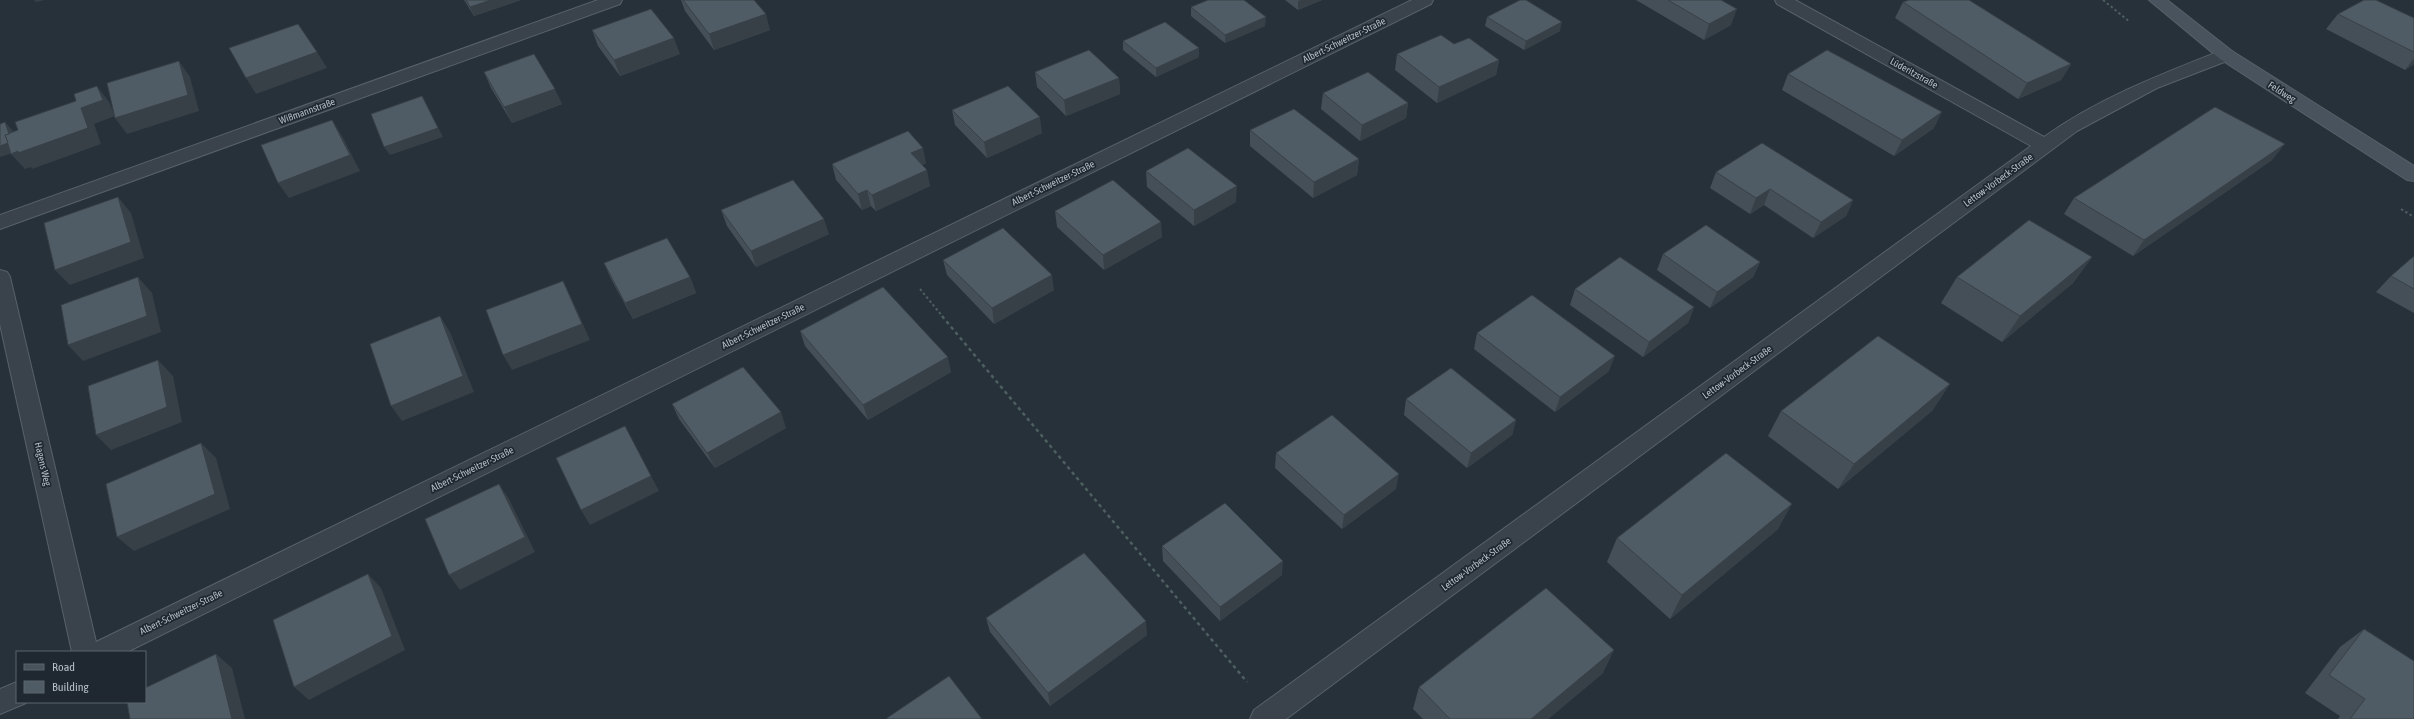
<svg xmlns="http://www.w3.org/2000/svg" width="2414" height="719" font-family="'Asap Condensed',sans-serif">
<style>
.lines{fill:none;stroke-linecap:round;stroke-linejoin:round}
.street-casing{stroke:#586169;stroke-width:2}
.secondary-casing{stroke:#586169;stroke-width:2}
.path-far1{stroke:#4d5f5e;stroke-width:2;stroke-dasharray:2.5 2.5;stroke-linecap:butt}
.path{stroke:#4d5f5e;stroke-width:2.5;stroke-dasharray:3.5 3.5;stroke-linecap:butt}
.street{fill:#3a434b;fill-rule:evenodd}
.secondary{fill:#49535d;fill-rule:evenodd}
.wall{fill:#454f57}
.shaded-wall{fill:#384047}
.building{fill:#505c65;stroke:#384047}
.labels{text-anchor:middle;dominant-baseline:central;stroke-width:3.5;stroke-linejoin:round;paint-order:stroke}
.street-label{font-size:10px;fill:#b6bec6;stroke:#1f2830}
</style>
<rect width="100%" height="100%" fill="#26313a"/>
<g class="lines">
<defs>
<g id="street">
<path d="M598 0H622L620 4 0 229V215Z"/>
<path d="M1412 0H1433L1431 4 127 652H72L0 324V270L7 272 10 277 96 642Z"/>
<path d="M1775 0H1795L2044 137C2097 99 2159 75 2220 51H2232L2235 55 2232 59 2157 88 2077 131 1286 719H1250L1254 710 2031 146 1777 4Z"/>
<path d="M17 682V702L26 703 0 714V689Z"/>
</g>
<path id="secondary" d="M2149 0H2167L2232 51 2414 166V181L2407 180 2220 59Z"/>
</defs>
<!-- street casing -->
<use href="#street" class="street-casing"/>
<!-- secondary casing -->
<use href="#secondary" class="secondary-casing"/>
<!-- path-far1 -->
<g class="path-far1">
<path d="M2103 0 2130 22"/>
<path d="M2401 209 2414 217"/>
<path d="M920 289 943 317"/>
</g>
<!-- path -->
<path class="path" d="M942 316 1247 682"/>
<!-- street -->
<use href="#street" class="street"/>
<!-- secondary -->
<use href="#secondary" class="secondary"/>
</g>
<!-- wall -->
<g class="wall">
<path d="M464 0H521L474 16Z"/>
<path d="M681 0H754L770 30 714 50 685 11Z"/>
<path d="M1285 0H1322L1298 10Z"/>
<path d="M1636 0H1721L1731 25 1704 40Z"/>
<path d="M1903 2 2071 64 2061 80 2018 99 1895 18Z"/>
<path d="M1191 7 1265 26 1225 43 1191 16Z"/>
<path d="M2338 14 2414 18V64L2405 70 2326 29Z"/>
<path d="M1487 17 1560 31 1524 50 1485 26Z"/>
<path d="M592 30 680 54 620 76 598 46Z"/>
<path d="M1123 41 1199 57 1156 77 1123 50Z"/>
<path d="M1454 44 1499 60 1496 75 1437 103 1395 70 1397 54Z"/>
<path d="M484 72 562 104 512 123 491 88Z"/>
<path d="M1035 72 1119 78 1120 94 1066 116 1037 87Z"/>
<path d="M1788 74 1934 128 1894 156 1782 90Z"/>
<path d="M1323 93 1408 103 1406 118 1360 141 1321 109Z"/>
<path d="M952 110 1042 133 987 158 955 125Z"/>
<path d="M1250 130 1359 159 1357 175 1313 198 1250 146Z"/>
<path d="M2272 160 2133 256 2064 214 2074 198Z"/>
<path d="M926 163 922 165 930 186 876 211 871 206 862 210 836 180 832 164Z"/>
<path d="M1146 171 1236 202 1194 226 1147 187Z"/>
<path d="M1716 172 1853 200 1846 216 1813 238 1764 205 1750 214 1710 188Z"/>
<path d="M721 210 829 234 756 267 727 226Z"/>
<path d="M1055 211 1162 237 1104 270 1057 227Z"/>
<path d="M1663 254 1760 262 1753 277 1710 308 1657 270Z"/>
<path d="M2414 256V313L2376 292 2391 276Z"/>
<path d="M2092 257 2073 283 2002 342 1941 303 1957 277Z"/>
<path d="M943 260 1054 290 994 324 947 275Z"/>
<path d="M604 263 690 277 696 293 633 319 611 279Z"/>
<path d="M1575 289 1694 307 1688 323 1643 357 1570 305Z"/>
<path d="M800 331 951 372 868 420 805 346Z"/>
<path d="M1477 333 1609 371 1555 412 1474 349Z"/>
<path d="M1406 399 1516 420 1512 435 1467 468 1404 415Z"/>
<path d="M672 404 786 428 715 468 679 419Z"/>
<path d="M1933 410 1838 489 1768 436 1781 411Z"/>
<path d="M1276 453 1396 489 1342 529 1275 468Z"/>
<path d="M1778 529 1670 619 1607 562 1617 538Z"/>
<path d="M1162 546 1282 575 1220 621 1163 561Z"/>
<path d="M986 618 1147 635 1050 706 990 632Z"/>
<path d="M2364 629 2414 719H2338L2340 716 2305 693 2340 647Z"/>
<path d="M1603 673 1548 719H1423L1413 709 1419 687Z"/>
</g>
<!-- shaded-wall -->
<g class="shaded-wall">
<path d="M34 0H45L36 2Z"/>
<path d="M491 0H521L474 16 470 7Z"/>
<path d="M1301 0H1322L1298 10V1Z"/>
<path d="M1737 9 1731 25 1704 40 1709 24Z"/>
<path d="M766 14 770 30 714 50 709 34Z"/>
<path d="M1266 17 1265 26 1225 43V35Z"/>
<path d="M1562 22 1560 31 1524 50 1526 41Z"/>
<path d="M674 38 680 54 620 76 614 60Z"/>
<path d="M1199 48V57L1156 77V68Z"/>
<path d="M317 52 327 68 256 94 246 78Z"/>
<path d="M2414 58V64L2405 70Z"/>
<path d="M1499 60 1496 75 1437 103 1439 87Z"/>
<path d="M179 61 190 77 199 111 127 134 115 118Z"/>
<path d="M2071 64 2061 80 2018 99 2027 83Z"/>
<path d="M1119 78 1120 94 1066 116 1064 100Z"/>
<path d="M97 86 109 102 115 116 94 124 101 144 32 169 31 167 25 169 11 154 81 108Z"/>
<path d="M555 89 562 104 512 123 504 107Z"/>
<path d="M422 96 443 137 390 155 384 147Z"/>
<path d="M1408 103 1406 118 1360 141 1362 125Z"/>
<path d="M1942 112 1934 128 1894 156 1902 140Z"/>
<path d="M1040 117 1042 133 987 158 984 142Z"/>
<path d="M332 120 342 136 360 171 289 198 278 183Z"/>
<path d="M5 122 13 131 19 151 0 157V146Z"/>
<path d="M2285 144 2272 160 2133 256 2144 240Z"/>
<path d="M923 148 926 163 914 169 911 153Z"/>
<path d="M1359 159 1357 175 1313 198 1314 182Z"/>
<path d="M927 170 930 186 876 211 872 195Z"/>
<path d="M1237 186 1236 202 1194 226V210Z"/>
<path d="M1770 189 1764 205 1750 214 1756 198Z"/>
<path d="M867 190 871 206 862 210 858 194Z"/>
<path d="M118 197 131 213 144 258 70 285 55 270Z"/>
<path d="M1853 200 1846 216 1813 238 1821 222Z"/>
<path d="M824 219 829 234 756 267 751 251Z"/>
<path d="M1161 222 1162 237 1104 270 1103 255Z"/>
<path d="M2092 257 2073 283 2002 342 2020 316Z"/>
<path d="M1760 262 1753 277 1710 308 1717 292Z"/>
<path d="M1052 275 1054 290 994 324 992 308Z"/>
<path d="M138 277 152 293 161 332 83 361 68 345Z"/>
<path d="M690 277 696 293 633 319 625 303Z"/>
<path d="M563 281 571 297 590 340 512 370 503 355Z"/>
<path d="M1694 307 1688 323 1643 357 1649 342Z"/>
<path d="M440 316 450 332 474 392 402 421 391 406Z"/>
<path d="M1615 356 1609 371 1555 412 1560 397Z"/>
<path d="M948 357 951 372 868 420 863 405Z"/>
<path d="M158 360 173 376 182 422 111 450 96 435Z"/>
<path d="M1950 384 1933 410 1838 489 1854 464Z"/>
<path d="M781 412 786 428 715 468 707 453Z"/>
<path d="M1516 420 1512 435 1467 468 1471 453Z"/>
<path d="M625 426 659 491 590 525 581 510Z"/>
<path d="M201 443 216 458 230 509 134 551 117 537Z"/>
<path d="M1399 474 1396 489 1342 529 1344 515Z"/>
<path d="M499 484 509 499 535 552 460 590 449 575Z"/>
<path d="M1792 504 1778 529 1670 619 1682 595Z"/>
<path d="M1283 561 1282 575 1220 621V607Z"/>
<path d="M368 574 381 588 405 650 309 700 294 687Z"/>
<path d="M1146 621 1147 635 1050 706 1048 693Z"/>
<path d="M1614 650 1603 673 1548 719H1531Z"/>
<path d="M216 654 232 668 245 719H232Z"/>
</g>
<!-- building -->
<g class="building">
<path d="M466 0H491L470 7Z"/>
<path d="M683 0H754L766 14 709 34Z"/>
<path d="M1208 0H1244L1266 17 1225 35 1191 7Z"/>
<path d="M1520 0H1526L1562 22 1526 41 1487 17Z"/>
<path d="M1668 0H1721L1737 9 1709 24Z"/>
<path d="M1909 0H1969L2071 64 2027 83 1903 2Z"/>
<path d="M2364 0H2376L2414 18V52L2338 14Z"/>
<path d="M651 9 674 38 614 60 592 30Z"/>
<path d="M1165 22 1199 48 1156 68 1123 41Z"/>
<path d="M298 24 317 52 246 78 229 48Z"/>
<path d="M1441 35 1454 44 1469 38 1499 60 1439 87 1397 54Z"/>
<path d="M1089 50 1119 78 1064 100 1035 72Z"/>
<path d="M1827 50 1942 112 1902 140 1788 74Z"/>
<path d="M534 54 555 89 504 107 484 72Z"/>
<path d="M179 61 188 95 115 118 107 83Z"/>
<path d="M1368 72 1408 103 1362 125 1323 93Z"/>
<path d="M97 86 103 100 81 108 88 128 18 153V151L11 154 5 135 18 130 15 122 76 101 74 94Z"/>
<path d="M1008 86 1040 117 984 142 952 110Z"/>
<path d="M422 96 438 128 384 147 371 114Z"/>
<path d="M2215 107 2285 144 2144 240 2074 198Z"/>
<path d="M1294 109 1359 159 1314 182 1250 130Z"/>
<path d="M332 120 350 155 278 183 261 145Z"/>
<path d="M5 122 9 134 5 135 8 143 0 146V124Z"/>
<path d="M908 131 923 148 911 153 927 170 872 195 867 190 858 194 832 164Z"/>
<path d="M1762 143 1853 200 1821 222 1770 189 1756 198 1716 172Z"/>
<path d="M1188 148 1237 186 1194 210 1146 171Z"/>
<path d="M793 180 824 219 751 251 721 210Z"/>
<path d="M1113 180 1161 222 1103 255 1055 211Z"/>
<path d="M118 197 131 242 55 270 44 223Z"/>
<path d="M2029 220 2092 257 2020 316 1957 277Z"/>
<path d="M1706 225 1760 262 1717 292 1663 254Z"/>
<path d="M1003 228 1052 275 992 308 943 260Z"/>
<path d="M667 238 690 277 625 303 604 263Z"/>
<path d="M2414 256V289L2391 276Z"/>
<path d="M1620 257 1694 307 1649 342 1575 289Z"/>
<path d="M138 277 147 316 68 345 61 305Z"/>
<path d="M563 281 582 324 503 355 486 310Z"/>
<path d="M883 287 948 357 863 405 800 331Z"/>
<path d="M1532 295 1615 356 1560 397 1477 333Z"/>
<path d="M440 316 463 376 391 406 370 344Z"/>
<path d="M1878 336 1950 384 1854 464 1781 411Z"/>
<path d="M158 360 167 407 96 435 88 386Z"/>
<path d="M743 367 781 412 707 453 672 404Z"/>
<path d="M1451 368 1516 420 1471 453 1406 399Z"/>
<path d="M1332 415 1399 474 1344 515 1276 453Z"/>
<path d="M625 426 651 476 581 510 556 458Z"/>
<path d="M201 443 215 494 117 537 106 484Z"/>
<path d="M1726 453 1792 504 1682 595 1617 538Z"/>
<path d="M499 484 525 537 449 575 425 519Z"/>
<path d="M1225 503 1283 561 1220 607 1162 546Z"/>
<path d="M1084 553 1146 621 1048 693 986 618Z"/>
<path d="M368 574 392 636 294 687 273 620Z"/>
<path d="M1546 588 1614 650 1531 719H1450L1419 687Z"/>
<path d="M2364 629 2414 661V719H2350L2365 699 2329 675Z"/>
<path d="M216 654 232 719H130L127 702H145V688Z"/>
<path d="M949 676 982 719H887V718Z"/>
</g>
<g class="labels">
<!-- street labels -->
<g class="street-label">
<text transform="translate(1344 40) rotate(-26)">Albert-Schweitzer-Straße</text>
<text transform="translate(1914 73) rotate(29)">Lüderitzstraße</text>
<text transform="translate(2282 92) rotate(33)">Feldweg</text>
<text transform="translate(307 111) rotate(-20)">Wißmannstraße</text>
<text transform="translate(1998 180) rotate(-36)">Lettow-Vorbeck-Straße</text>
<text transform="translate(1053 183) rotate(-26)">Albert-Schweitzer-Straße</text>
<text transform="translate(763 326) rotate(-26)">Albert-Schweitzer-Straße</text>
<text transform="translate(1737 372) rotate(-36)">Lettow-Vorbeck-Straße</text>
<text transform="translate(43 464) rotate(77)">Hagens Weg</text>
<text transform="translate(472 469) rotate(-26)">Albert-Schweitzer-Straße</text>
<text transform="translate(1476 564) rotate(-36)">Lettow-Vorbeck-Straße</text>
<text transform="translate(181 612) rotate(-26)">Albert-Schweitzer-Straße</text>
</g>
</g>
<!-- legend -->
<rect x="16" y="651" width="130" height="52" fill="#1f2830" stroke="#5b646c"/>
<rect x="24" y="664" width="20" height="6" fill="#49535d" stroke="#5b646c"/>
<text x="52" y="671" font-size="12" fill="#b6bec6">Road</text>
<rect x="24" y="681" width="20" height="12" fill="#505c65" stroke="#5b646c"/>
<text x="52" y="691" font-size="12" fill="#b6bec6">Building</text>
</svg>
